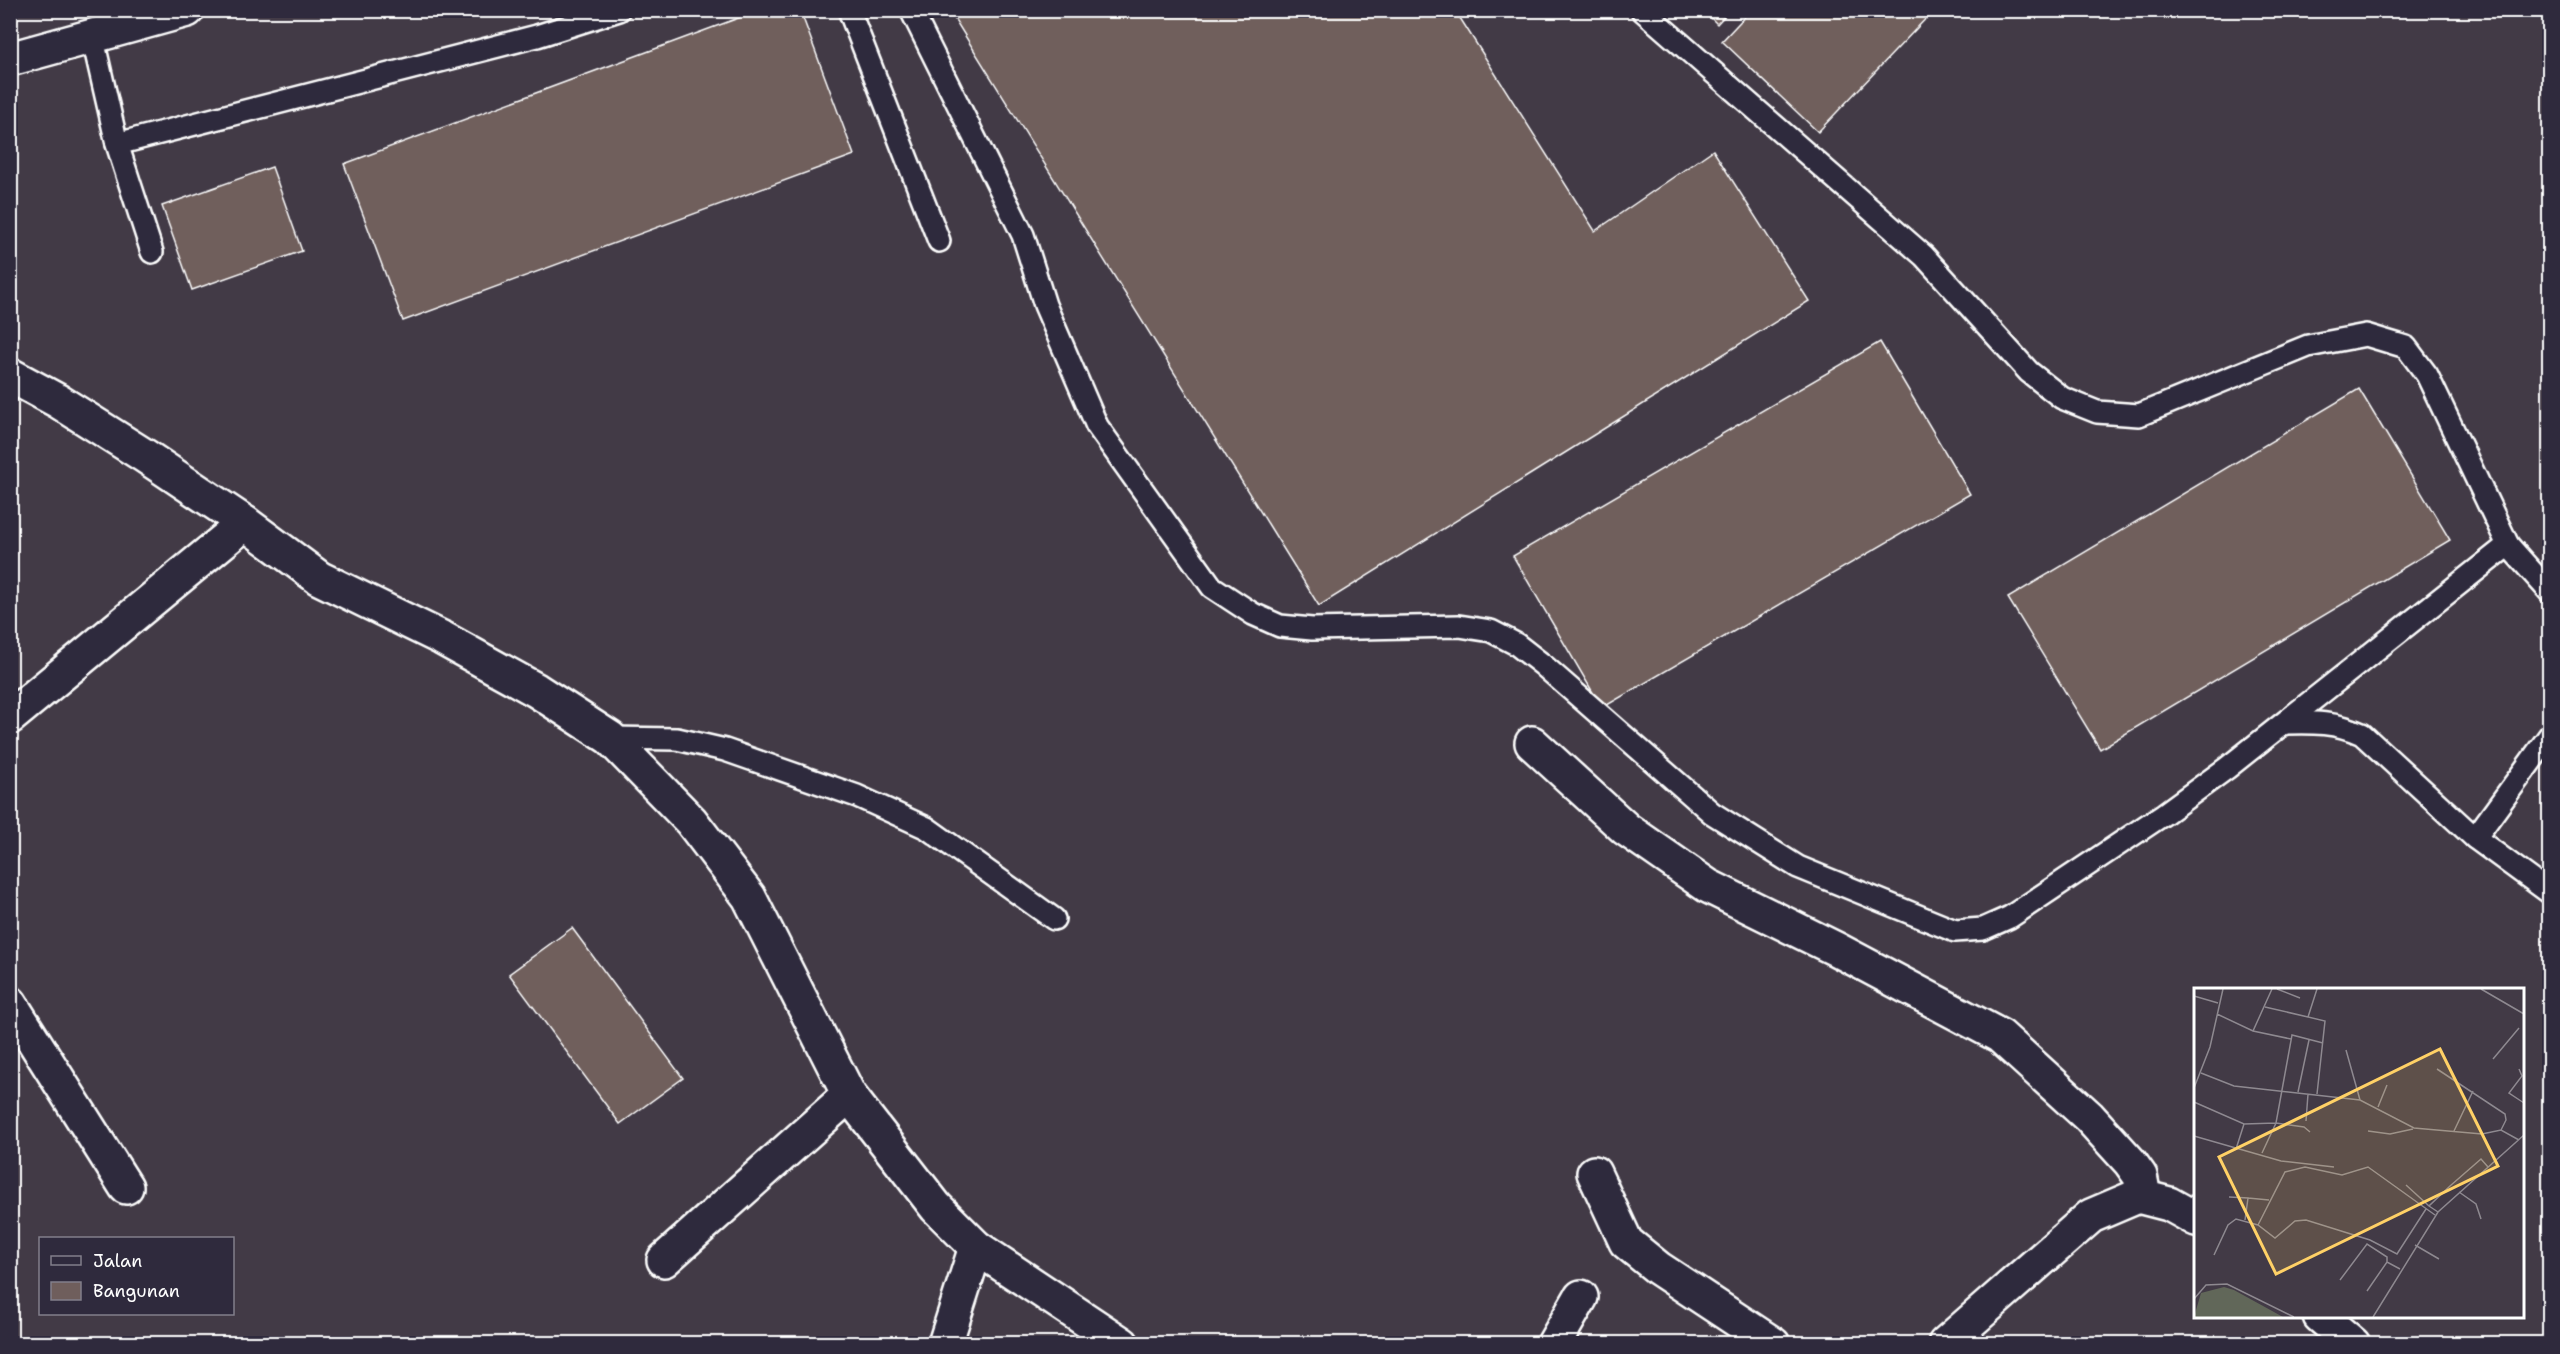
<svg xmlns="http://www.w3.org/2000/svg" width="2560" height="1354" font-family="'Shantell Sans',sans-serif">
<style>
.building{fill:#6f5e5c;stroke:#fff;stroke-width:1.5}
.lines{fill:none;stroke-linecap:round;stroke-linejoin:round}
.lane-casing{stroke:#fff;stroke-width:26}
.street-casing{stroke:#fff;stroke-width:38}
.secondary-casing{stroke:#fff;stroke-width:38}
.lane{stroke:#2f2a3d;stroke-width:21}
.street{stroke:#2f2a3d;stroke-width:33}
.secondary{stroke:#2f2a3d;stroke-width:33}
.inset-road{fill:none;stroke:#8e8990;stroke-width:1.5}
.view{fill:#ffd166;fill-opacity:0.15;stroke:#ffd166;stroke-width:3}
.inset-edge{fill:none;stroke:#fff;stroke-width:3}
</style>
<rect width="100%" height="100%" fill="#423a46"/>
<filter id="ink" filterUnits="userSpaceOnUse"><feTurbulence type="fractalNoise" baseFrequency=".0167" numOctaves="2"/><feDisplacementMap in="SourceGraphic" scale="12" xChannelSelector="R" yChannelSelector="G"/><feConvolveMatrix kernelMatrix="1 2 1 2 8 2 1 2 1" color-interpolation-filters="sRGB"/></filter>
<g filter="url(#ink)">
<!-- building -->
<g class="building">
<path d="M760 10H800L854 155 403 321 344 164Z"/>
<path d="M949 10H1455L1595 231 1713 150 1809 301 1319 606Z"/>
<path d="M1703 10H1730L1717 24Z"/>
<path d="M1751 10H1934L1818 132 1722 41Z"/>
<path d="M272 167 302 251 192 290 162 206Z"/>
<path d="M1880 342 1970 494 1602 708 1513 556Z"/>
<path d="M2359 389 2450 540 2100 749 2008 598Z"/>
<path d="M572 928 683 1078 620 1124 509 974Z"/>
</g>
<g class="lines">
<defs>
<g id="lane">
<path d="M849 10 939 241"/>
<path d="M911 10 1023 235 1045 305 1097 426 1212 587 1253 614 1280 626 1312 629 1459 626 1491 631 1516 644 1543 665 1712 813 1798 867 1955 931 1983 929 2010 917 2164 814 2227 768 2508 545"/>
<path d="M1642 10 1924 256 2029 372 2062 398 2097 412 2139 415 2308 346 2366 335 2406 347 2427 375 2508 545 2550 592"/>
<path d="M92 35 117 144 537 36 619 10"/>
<path d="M117 144 152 252"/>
<path d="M2285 723C2313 722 2336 722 2362 734L2475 838"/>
<path d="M2550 735 2475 838 2550 893"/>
<path d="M610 738 677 739 725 750 857 796 927 828 1054 919"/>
</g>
<g id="street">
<path d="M10 375 58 401 145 456 245 523 319 578 442 638 536 690 610 738 691 821 749 897 849 1095 936 1207 976 1247 1122 1344"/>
<path d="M10 717 245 523"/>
<path d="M1532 743 1626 829 1708 886 1836 949 2000 1036 2089 1117 2130 1162 2140 1176 2142 1186 2138 1196"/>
<path d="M10 1003 126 1187"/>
<path d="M1594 1173 1626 1242 1658 1268 1773 1344"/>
<path d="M664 1260 849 1095"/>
<path d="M2320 1316 2353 1344"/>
<path d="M945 1344 976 1247"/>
<path d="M1554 1344 1581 1297"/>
<path d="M1945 1344 2091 1216 2138 1196 2169 1204 2196 1219"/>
</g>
<path id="secondary" d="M10 59 187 10"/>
</defs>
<!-- lane casing -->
<use href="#lane" class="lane-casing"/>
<!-- street casing -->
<use href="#street" class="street-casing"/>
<!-- secondary casing -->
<use href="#secondary" class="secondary-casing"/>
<!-- lane -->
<use href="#lane" class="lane"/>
<!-- street -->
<use href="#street" class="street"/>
<!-- secondary -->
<use href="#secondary" class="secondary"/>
</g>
</g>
<!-- overview -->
<g transform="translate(2194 988)">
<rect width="330" height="330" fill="#423a46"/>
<path d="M30 299 40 302 89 329H0L7 305Z" fill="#616759"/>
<path class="inset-road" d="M83 1 106 10M287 1 330 26M0 8 24 15M71 19 114 29M23 26 59 43 97 51M59 43 78 1M152 62 166 112M299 71 325 40M243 81 311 126 312 132 307 142M325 81 328 88 315 105 330 115M7 85 40 98 166 112 220 140 288 146 307 142 325 152M0 100 16 59 29 1M104 104 115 52M123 106 131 33 114 29 123 1M0 114 50 136 82 135 110 139 116 144M184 119 193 97M112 133 114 106M174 143 196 146 219 141M260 143 279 103M0 148 87 173 140 179M42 161 50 136M68 165 82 135 98 47 129 55M212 197 235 218M265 204 282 216 287 231M35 209 54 210 51 232M54 210 75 212M244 224 235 218 256 198 287 171 294 179M64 237 91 184 111 179 148 187 174 179 241 227M221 257 245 271M20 267 34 237 42 231 64 237 81 250 101 233 112 232 176 252 203 266 232 221M146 292 173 256 193 269V274M173 303 193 274 206 281M0 311 12 297 33 296 100 329M179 329 244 224 330 147"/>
<path class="view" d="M246 61 304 178 82 286 25 169Z"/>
<rect width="330" height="330" class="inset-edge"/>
</g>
<!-- margin -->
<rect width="2560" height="1354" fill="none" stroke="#2f2a3d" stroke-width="36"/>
<rect x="18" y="18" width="2524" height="1318" fill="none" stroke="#fff" stroke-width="2" filter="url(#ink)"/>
<!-- legend -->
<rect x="39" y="1237" width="195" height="78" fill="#2f2a3d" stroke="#827f8b" stroke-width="1.5"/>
<rect x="51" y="1256" width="30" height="9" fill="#2f2a3d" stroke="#827f8b" stroke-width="1.5"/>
<text x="93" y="1267" font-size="18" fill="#ffffff">Jalan</text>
<rect x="51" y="1282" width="30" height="18" fill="#6f5e5c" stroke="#827f8b" stroke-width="1.5"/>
<text x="93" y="1297" font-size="18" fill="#ffffff">Bangunan</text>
</svg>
